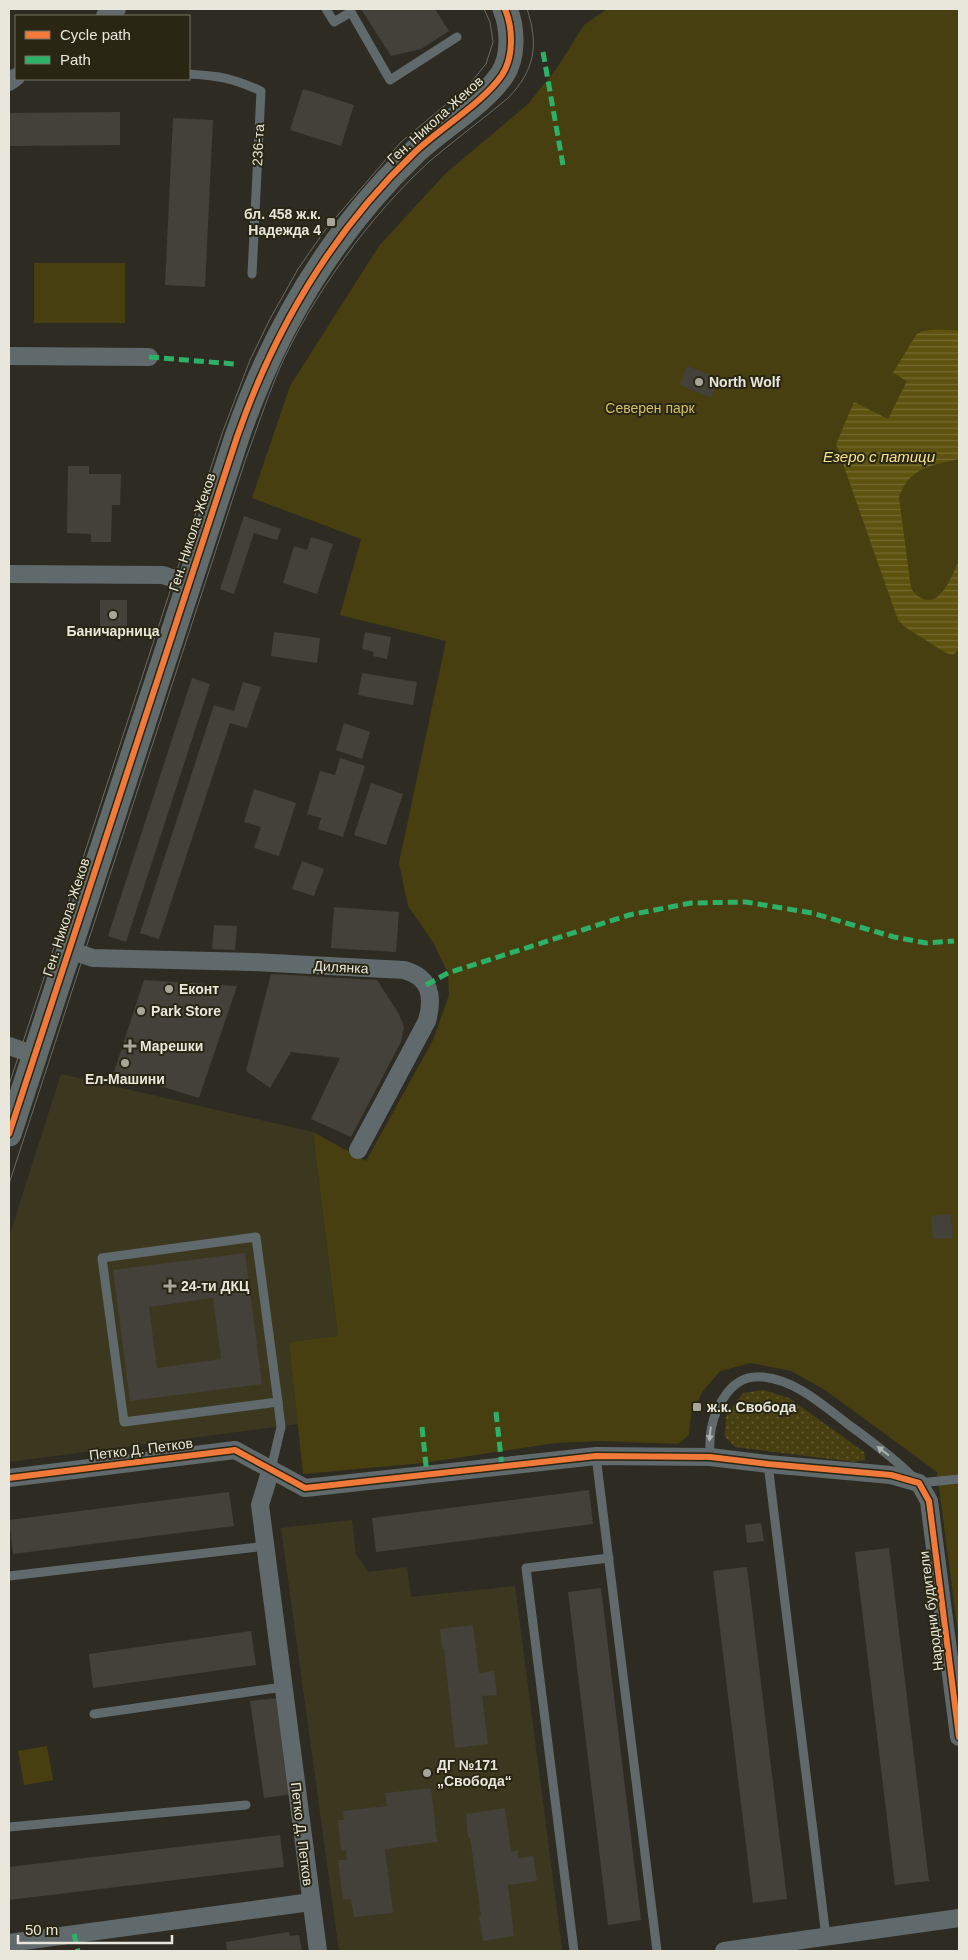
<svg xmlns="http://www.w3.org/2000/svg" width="968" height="1960" font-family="Arial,sans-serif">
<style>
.built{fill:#3c3820}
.grass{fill:url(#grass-dots)}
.green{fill:#473f10}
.water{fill:url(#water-rules)}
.building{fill:#434139;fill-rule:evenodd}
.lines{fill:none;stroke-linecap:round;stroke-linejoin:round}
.lane{stroke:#60696b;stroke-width:9}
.street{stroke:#60696b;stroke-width:18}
.secondary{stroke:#626b6c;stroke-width:25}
.tram{stroke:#666a68;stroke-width:1}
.quiet{stroke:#2db169;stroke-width:5;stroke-dasharray:10 5;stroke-linecap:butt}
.cycleway-casing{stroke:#292614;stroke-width:9}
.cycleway{stroke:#f17a3a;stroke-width:6}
.oneway{fill:#b2b5ae}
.poi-dot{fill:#a8a69a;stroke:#292614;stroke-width:2}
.labels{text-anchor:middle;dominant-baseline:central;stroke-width:4;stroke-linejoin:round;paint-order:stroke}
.street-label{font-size:14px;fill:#e9e7db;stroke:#292614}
.poi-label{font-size:14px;font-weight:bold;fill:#e9e7db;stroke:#292614;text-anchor:start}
.park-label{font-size:14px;fill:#d1c060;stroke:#292614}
.water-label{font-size:15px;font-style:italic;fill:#f7e686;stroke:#292614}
</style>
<defs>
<pattern id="grass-dots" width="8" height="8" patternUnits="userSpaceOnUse" patternTransform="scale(1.25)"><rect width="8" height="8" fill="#473f10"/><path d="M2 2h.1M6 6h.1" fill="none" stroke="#625b32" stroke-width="1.8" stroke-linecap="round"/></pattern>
<pattern id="water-rules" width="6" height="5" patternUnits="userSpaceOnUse" patternTransform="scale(1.25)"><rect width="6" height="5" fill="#5d520e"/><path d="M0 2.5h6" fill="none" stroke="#746b30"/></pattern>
</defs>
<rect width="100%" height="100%" fill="#2e2c22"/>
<!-- built -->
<g class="built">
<path d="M61 1074 313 1132 338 1336 289 1342 298 1424 9 1462V1237Z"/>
<path d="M352 1520 356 1554 368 1572 407 1567 411 1597 515 1586 562 1949 560 1951H339L281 1528Z"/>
</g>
<!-- grass -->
<path class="grass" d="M763 1390 789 1398 864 1452 865 1460 855 1462 735 1447 725 1437 726 1416 743 1393Z"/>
<!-- green -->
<g class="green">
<path d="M607 9H959V1641L937 1472 825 1390 791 1371 751 1363 720 1371 703 1391 691 1414 689 1435 678 1444 601 1441 555 1443 424 1463 303 1474 289 1342 338 1336 313 1132 366 1161 433 1040 449 995 448 973 433 942 408 906 399 863 446 641 340 615 361 539 252 498 290 386 379 246 445 174 528 104 557 68 584 25Z"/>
<rect x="34" y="263" width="91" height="60"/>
<path d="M47 1746 53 1780 24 1785 18 1751Z"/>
</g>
<!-- water -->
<path class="water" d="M959 330V459C932 465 908 468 899 498L911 588C914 593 917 596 923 599 942 606 952 574 959 561V649L953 655 946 653 905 627 898 620 836 444 854 402 888 419 907 381 893 373 916 335C925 327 947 331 959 330Z"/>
<!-- building -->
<g class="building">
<path d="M361 9H435L449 31 421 49 391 56Z"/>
<path d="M303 89 354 105 341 146 290 130Z"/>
<path d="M120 112V145L9 146V113Z"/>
<path d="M173 118 213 120 205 287 165 285Z"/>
<path d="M687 366 719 378 711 398 680 385Z"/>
<path d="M68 466H89V474H121L120 505H112L111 542H91V534L67 533Z"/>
<path d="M244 516 281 529 277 540 254 533 234 594 220 589Z"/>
<path d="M311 537 333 544 317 594 283 583 294 546 307 550Z"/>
<path d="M100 600H127V630L100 629Z"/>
<path d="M274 632 320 638 317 663 271 656Z"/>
<path d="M365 632 391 637 387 659 373 656 374 652 362 649Z"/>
<path d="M362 673 417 682 413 705 358 695Z"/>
<path d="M192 678 210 684 126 942 108 936Z"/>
<path d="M243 682 261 687 247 728 230 723 159 939 140 933 214 705 234 711Z"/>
<path d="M344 723 370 732 362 759 336 750Z"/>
<path d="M340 758 365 766 343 837 318 829 321 818 307 814 320 771 335 775Z"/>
<path d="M371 783 403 794 386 845 354 835Z"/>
<path d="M254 789 296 803 279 856 254 848 261 827 244 822Z"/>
<path d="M302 861 324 869 314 896 292 889Z"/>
<path d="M334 907 399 912 396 952 331 948Z"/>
<path d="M214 925 237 926 235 950 212 949Z"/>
<path d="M271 974 377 980 399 1014 404 1027 401 1042 351 1137 311 1119 340 1058 291 1052 270 1088 246 1071Z"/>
<path d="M144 980 237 986 199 1098 114 1072Z"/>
<path d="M951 1214 953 1238 933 1239 931 1216Z"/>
<path d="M245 1253 262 1384 130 1401 113 1270ZM213 1298 221 1359 157 1368 149 1307Z"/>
<path d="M589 1490 593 1524 376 1552 372 1518Z"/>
<path d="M229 1492 234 1526 13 1554 9 1520Z"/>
<path d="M761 1523 764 1541 747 1543 745 1525Z"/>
<path d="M889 1548 929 1881 895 1885 855 1552Z"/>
<path d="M747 1567 787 1899 753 1903 713 1571Z"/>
<path d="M601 1588 641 1920 608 1925 568 1592Z"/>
<path d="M473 1625 479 1673 494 1671 497 1695 482 1696 488 1744 455 1748 444 1649H442L440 1629Z"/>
<path d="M251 1631 256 1665 93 1688 89 1654Z"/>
<path d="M277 1698 291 1794 264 1798 250 1701Z"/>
<path d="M431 1788 437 1842 385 1849 393 1913 354 1917 351 1899 343 1900 338 1860H347L346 1850 341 1851 338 1820H344L343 1811 387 1806 385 1793Z"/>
<path d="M505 1808 511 1852 518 1850V1858L533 1856 537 1881 508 1885 514 1936 483 1941 479 1917 481 1916 470 1837 468 1838 466 1814Z"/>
<path d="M280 1835 284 1867 9 1900V1867Z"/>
<path d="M289 1932 290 1936 299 1935 302 1951H227L226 1942Z"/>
</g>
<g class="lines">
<!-- lane -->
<g class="lane">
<path d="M326 9 334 22 351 12 390 80 457 37"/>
<path d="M189 74C220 76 232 78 261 91L252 274"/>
<path d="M256 1237 278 1402 124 1422 102 1258Z"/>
<path d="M596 1456 657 1951"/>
<path d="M710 1457C709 1435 711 1418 723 1399 732 1384 745 1375 763 1377 796 1380 824 1406 849 1425 874 1443 898 1461 919 1483L959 1479"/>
<path d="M768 1464 826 1937"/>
<path d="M271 1469 281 1427 278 1402"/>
<path d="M9 1576 266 1546"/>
<path d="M94 1714 283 1687"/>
<path d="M9 1827 246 1805"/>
<path d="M574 1951 526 1568 609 1558"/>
</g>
<!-- street -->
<g class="street">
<path d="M105 16 117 9"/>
<path d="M9 82 16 77"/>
<path d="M9 356 149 357"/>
<path d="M9 574 163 575 189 584"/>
<path d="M69 950 93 958 252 962 404 970C430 977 434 996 427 1021L358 1150"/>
<path d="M9 1046 35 1055"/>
<path d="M271 1469 260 1505 318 1951"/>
<path d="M9 1478 235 1450 305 1488 596 1456 710 1457 768 1464 891 1475 919 1483 929 1501 959 1737"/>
<path d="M9 1943 311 1902"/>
<path d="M724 1951 959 1918"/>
</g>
<!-- secondary -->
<path class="secondary" d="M9 1134 237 437C274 330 332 232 414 153 440 128 483 103 502 75 514 57 513 28 505 9"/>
<!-- tram -->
<g class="tram">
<path d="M9 1085 174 579 223 431 250 360 270 319 298 269 325 230 401 142 468 86 486 64 493 42 490 22 484 9"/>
<path d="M9 1184 245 461C256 431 266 401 278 372 310 298 371 214 431 160 456 139 483 119 508 98 535 70 539 45 527 9"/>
</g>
<!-- quiet -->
<g class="quiet">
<path d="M543 52 563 165"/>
<path d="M149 357 235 364"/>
<path d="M426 985 448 973 629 915 691 903 746 902 812 913 894 937 926 943 954 941"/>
<path d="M496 1412 502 1467"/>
<path d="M422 1427 427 1475"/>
<path d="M74 1934 78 1951"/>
</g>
<defs>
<g id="cycleway">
<path d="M9 1134 237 437C274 330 332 232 414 153 440 128 483 103 502 75 514 57 513 28 505 9"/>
<path d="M9 1478 235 1450 305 1488 596 1456 710 1457 768 1464 891 1475 919 1483 929 1501 959 1737"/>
</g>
</defs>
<!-- cycleway casing -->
<use href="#cycleway" class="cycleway-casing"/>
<!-- cycleway -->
<use href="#cycleway" class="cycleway"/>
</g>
<!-- one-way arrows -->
<defs><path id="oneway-solid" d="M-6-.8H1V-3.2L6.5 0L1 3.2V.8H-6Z" transform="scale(1.25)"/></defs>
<g class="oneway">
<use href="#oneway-solid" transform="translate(710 1434) rotate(96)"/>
<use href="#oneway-solid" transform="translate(883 1451) rotate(-143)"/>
</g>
<!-- markers -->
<g class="poi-dot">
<rect x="326" y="217" width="10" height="10" rx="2.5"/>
<circle cx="699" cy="382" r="5"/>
<circle cx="113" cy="615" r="5"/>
<circle cx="169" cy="989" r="5"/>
<circle cx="141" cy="1011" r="5"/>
<path d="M127.5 1038.5h5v5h5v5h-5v5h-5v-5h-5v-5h5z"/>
<circle cx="125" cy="1063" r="5"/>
<path d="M167.5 1278.5h5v5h5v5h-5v5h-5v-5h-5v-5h5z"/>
<rect x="692" y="1402" width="10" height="10" rx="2.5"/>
<circle cx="427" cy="1773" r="5"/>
</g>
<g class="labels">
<!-- street labels -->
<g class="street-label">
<text transform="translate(435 120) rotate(-42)">Ген. Никола Жеков</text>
<text transform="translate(258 145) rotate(-87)">236-та</text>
<text transform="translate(192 532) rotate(-72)">Ген. Никола Жеков</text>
<text transform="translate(66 917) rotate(-72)">Ген. Никола Жеков</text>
<text transform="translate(341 967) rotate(3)">Дилянка</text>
<text transform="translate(141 1449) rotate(-7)">Петко Д. Петков</text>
<text transform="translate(931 1611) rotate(-97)">Народни будители</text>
<text transform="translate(302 1834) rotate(83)">Петко Д. Петков</text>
</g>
<!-- poi labels -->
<g class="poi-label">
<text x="321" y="214" text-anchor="end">бл. 458 ж.к.<tspan x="321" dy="16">Надежда 4</tspan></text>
<text x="709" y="382">North Wolf</text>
<text x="113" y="631" text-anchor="middle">Баничарница</text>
<text x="179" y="989">Еконт</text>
<text x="151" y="1011">Park Store</text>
<text x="140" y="1046">Марешки</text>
<text x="125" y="1079" text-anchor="middle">Ел-Машини</text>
<text x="181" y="1286">24-ти ДКЦ</text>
<text x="707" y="1407">ж.к. Свобода</text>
<text x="437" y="1765">ДГ №171<tspan x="437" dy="16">„Свобода“</tspan></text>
</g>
<!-- park labels -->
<g class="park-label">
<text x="650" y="408">Северен парк</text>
</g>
<!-- water labels -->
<g class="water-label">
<text x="879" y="456">Езеро с патици</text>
</g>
</g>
<!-- border -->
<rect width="968" height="1960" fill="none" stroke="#e9e7db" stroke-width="20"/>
<!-- legend -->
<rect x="15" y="15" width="175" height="65" fill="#292614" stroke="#767364"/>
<rect x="25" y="31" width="25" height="8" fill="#f17a3a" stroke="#767364"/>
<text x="60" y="40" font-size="15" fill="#e9e7db">Cycle path</text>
<rect x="25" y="56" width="25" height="8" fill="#2db169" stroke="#767364"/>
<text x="60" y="65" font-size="15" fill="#e9e7db">Path</text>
<!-- scale -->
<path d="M18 1935v8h154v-8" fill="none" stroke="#e9e7db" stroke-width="2.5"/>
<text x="25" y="1935" font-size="15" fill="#e9e7db" stroke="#292614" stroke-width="4" paint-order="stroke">50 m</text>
</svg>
